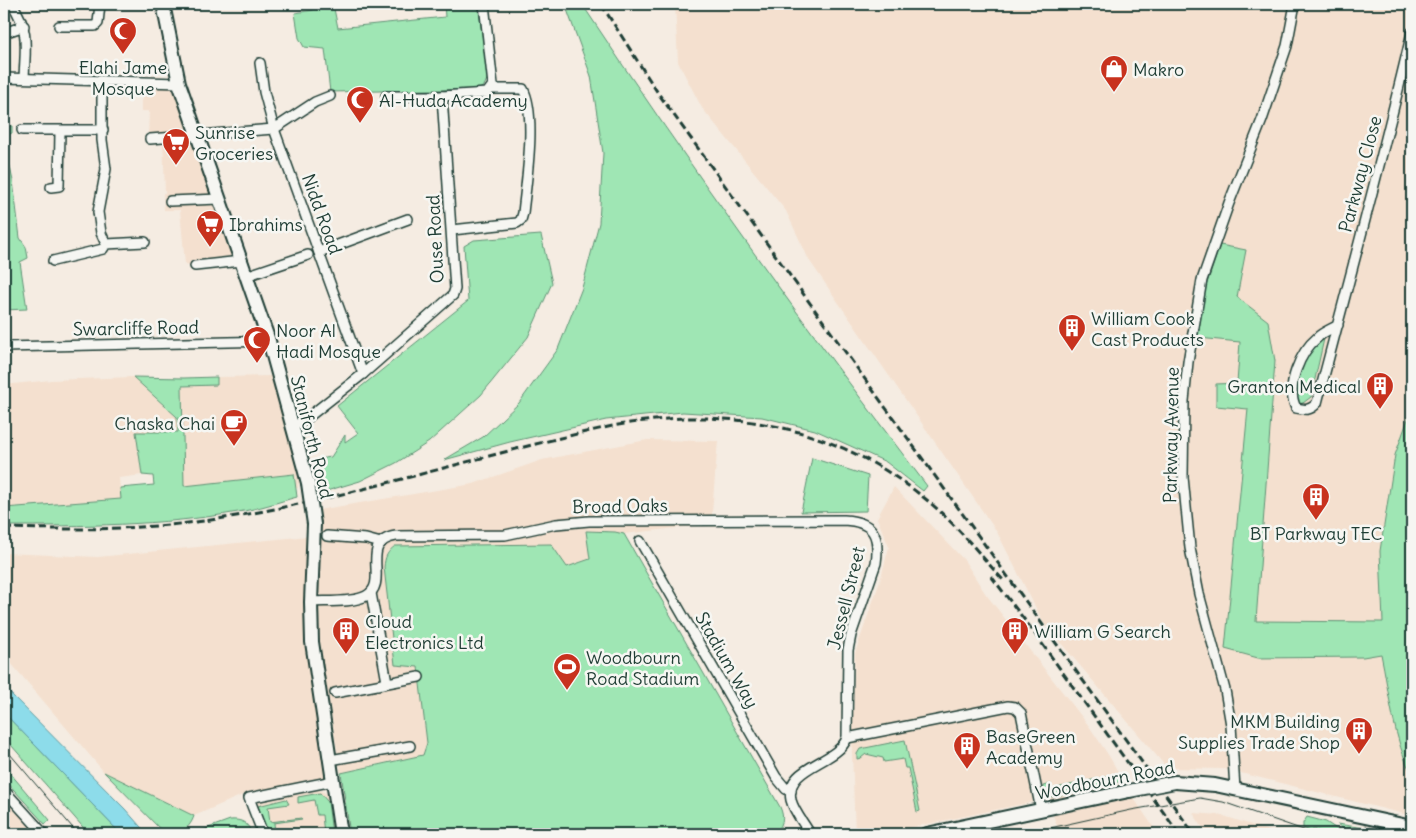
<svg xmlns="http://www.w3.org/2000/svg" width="1416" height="838" font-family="Delius,sans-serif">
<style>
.built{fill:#f4e0cf}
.green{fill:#9fe6b4;stroke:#5f9274}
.water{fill:#8ddcea;stroke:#619ca1}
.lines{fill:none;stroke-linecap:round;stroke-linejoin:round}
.street-casing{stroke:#1f3d34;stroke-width:12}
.secondary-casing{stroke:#1f3d34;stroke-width:16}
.street{stroke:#f6f6f2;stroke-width:9}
.secondary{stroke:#f6f6f2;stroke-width:12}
.tram{stroke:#1f3d34;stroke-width:1}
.rail{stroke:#1f3d34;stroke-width:3;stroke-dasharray:8 4;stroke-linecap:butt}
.secondary-bridge-casing{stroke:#1f3d34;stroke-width:16;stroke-linecap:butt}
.secondary-bridge{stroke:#f6f6f2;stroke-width:12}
.labels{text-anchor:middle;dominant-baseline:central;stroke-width:5;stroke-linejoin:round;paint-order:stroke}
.poi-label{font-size:18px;fill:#1f3d34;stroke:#f6f6f2;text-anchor:start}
.street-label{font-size:18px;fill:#1f3d34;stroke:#f6f6f2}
</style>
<rect width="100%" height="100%" fill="#f5ece2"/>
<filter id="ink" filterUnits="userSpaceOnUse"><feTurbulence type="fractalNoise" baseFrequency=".02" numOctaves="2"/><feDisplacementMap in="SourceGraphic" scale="10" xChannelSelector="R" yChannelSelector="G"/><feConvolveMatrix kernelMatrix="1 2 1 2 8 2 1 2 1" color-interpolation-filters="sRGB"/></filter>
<g filter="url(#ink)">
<!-- built -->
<g class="built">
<path d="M675 4H1412V816L1225 769 1167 768 1043 622 997 532 809 260 786 211 702 108 678 62Z"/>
<path d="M142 82 179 83 241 261 195 266 185 264 180 210H164L163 193H165L163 138 148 139 149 111H142Z"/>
<path d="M272 376 303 463 298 488 157 498 183 480 182 386 216 385 217 377Z"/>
<path d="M133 377 177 417 178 432H136L142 475 119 478 121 499 4 508V385L51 380Z"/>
<path d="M647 440 718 441 711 524 624 534 615 532 586 531 590 559 567 567 395 546 388 551 385 558 396 665 418 666 427 743 423 755 341 773 320 649 317 599 318 510 473 484 542 460Z"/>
<path d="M894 487 964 560 985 593 1089 726 1109 756 1129 791 1158 834H1060L1047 799 880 834H855L852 752 855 653 880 581 889 547 877 518Z"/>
<path d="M308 536 327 777 247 793 194 816 104 772 4 655V553L98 557Z"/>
<path d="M4 790 44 834H4Z"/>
<path d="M319 790 329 795 336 834H268L255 805 258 802Z"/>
<path d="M1193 813 1221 815 1279 834H1207Z"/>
</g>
<!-- green -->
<g class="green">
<path d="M315 4H333L338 28 445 17 444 4H478L488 77 484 86 479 89 330 92 325 49 304 47 299 38 295 13 313 10Z"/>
<path d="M565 4H582C691 169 807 329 927 486L923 491 886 462 815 430 762 417 683 412 606 420 510 442 444 460 483 437 519 403 558 349 582 288 599 223 603 153 591 76Z"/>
<path d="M4 119 8 126H12V133L9 134 5 144 13 181 20 238 26 247 28 258 20 262 27 309 4 310Z"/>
<path d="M541 235 552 283 528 337 481 395 429 442 396 463 360 481 323 492 319 459 331 457 345 435V442L358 433 337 406 468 301 464 246 474 240Z"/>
<path d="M1220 245 1246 250 1237 297 1268 321 1275 361 1256 621 1383 622 1380 551 1395 455 1412 408V775C1394 742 1389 692 1381 654L1363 657 1258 658 1225 649 1248 409 1216 406V384L1237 383 1240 342 1198 338 1203 295Z"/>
<path d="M1326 330 1311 397 1303 403 1297 404 1293 389 1301 360Z"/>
<path d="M133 377 184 378 217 377V385L182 386 184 486 294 474 297 497C278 502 258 509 238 512 161 526 82 526 4 526V508L121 499 120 488 154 485 153 476 142 475 136 432H178L177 417Z"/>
<path d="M812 458 868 476 866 511 801 512Z"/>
<path d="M586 531 615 532 624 534 780 807C785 818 783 827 773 834H350L341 773 423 755 427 743 418 667 395 665 384 567C385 557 387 552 395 546L551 544 567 567 590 559Z"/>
<path d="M4 713 8 717 121 834H89L4 737Z"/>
<path d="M905 740 920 811 917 812 908 768H905L903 759 884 762 883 758 866 754 861 758 857 759V754L860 749Z"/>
<path d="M4 766 50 820 45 824 4 779Z"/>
<path d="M104 772 194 816C189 831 178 834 165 834Z"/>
<path d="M1119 774 1123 781 1052 797 1044 792 1043 786 1051 784 1052 789Z"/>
<path d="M320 793 328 802 332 833 324 834 322 815H317L314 800 298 803V797Z"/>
<path d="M286 799 289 804 268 807 270 822 301 818 302 819 274 823 275 834H268L258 806Z"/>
<path d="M1307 817 1326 822 1344 834H1326L1314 829 1311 831 1303 828V823Z"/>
<path d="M230 820C242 819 248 823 252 834H192Z"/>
<path d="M1337 824 1378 830 1389 834H1350Z"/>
</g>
<!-- water -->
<path class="water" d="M4 687 125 809 147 834H121L4 713Z"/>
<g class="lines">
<defs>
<g id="street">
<path d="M12 4C30 30 25 49 24 78"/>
<path d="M59 26H95L98 23 100 4"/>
<path d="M4 33 24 26"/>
<path d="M260 63 264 92 274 129 363 374"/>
<path d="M4 78 179 83"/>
<path d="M102 81V140L106 169 98 212 101 233 106 244"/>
<path d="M386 96H442L487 93 493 85 484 4"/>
<path d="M22 130H103"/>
<path d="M150 139 274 129 315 102 330 96"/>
<path d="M51 187 59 186 60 131"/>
<path d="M170 201 219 199"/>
<path d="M452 230 517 223 521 220 523 213C526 183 537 115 523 89H491"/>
<path d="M319 252 408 219"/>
<path d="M53 261 103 249 106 244 145 242"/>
<path d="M195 266 241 261"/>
<path d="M246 276 308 255"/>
<path d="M1338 325C1332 329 1323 332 1318 337 1300 352 1285 386 1296 408 1305 410 1310 411 1317 403 1349 280 1383 156 1412 32"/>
<path d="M4 347 269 341"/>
<path d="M293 426 302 422 363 374 453 295 455 289 442 96"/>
<path d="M327 536 366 539 381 543"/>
<path d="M640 541 776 777 786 789 791 791"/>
<path d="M371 593 387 682"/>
<path d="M311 602C326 601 353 603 366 596 391 583 357 542 396 536L505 535 556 524 589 521 844 520C874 522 880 535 876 563L851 635 848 650 847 738C837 764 784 766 791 800 794 812 804 823 810 834"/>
<path d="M335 693 419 677"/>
<path d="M847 738 1008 706 1015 707 1021 713 1041 810"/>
<path d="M330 760 410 746"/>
<path d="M1235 789 1231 725 1225 690 1199 594 1190 548 1183 477 1184 401 1188 362 1202 280 1229 203 1262 120 1287 46 1295 4"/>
<path d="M4 790 44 834"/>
<path d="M263 834 249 798 333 781"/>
</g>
<g id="secondary">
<path d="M163 4 179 83 269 341 308 483"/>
<path d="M314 524 311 602 312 642 341 834"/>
<path d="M1175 782 1215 785 1412 827"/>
<path d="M927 834 1129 791"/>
</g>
</defs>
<!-- street casing -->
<use href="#street" class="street-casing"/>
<!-- secondary casing -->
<use href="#secondary" class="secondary-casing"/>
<!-- street -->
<use href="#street" class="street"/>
<!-- secondary -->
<use href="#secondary" class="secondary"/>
<!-- tram -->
<g class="tram">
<path d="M4 747 78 834"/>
<path d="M1023 834 1131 810 1200 798 1223 802 1315 834"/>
</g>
<!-- rail -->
<g class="rail">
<path d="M601 4 658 93 1194 834"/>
<path d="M4 528C80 530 155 530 230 517 360 496 485 453 613 426 723 405 829 424 918 493 950 517 976 550 1003 580"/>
<path d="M991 576 1030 627 1179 834"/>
</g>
<defs>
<g id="secondary-bridge">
<path d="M308 483 314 524"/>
<path d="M1129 791 1175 782"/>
</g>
</defs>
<!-- secondary-bridge casing -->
<use href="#secondary-bridge" class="secondary-bridge-casing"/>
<!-- secondary-bridge -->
<use href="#secondary-bridge" class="secondary-bridge"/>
</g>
</g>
<!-- icons -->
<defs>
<symbol id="mosque-pin" viewBox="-11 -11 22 30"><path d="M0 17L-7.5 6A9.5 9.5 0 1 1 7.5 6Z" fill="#c8321e" stroke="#f6f6f2"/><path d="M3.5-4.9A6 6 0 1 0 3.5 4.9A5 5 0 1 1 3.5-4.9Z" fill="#fff"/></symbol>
<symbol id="shop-pin" viewBox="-11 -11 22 30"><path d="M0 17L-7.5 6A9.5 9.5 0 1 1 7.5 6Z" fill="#c8321e" stroke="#f6f6f2"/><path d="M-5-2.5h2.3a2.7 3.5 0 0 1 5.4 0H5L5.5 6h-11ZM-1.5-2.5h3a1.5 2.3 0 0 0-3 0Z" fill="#fff"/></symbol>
<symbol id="supermarket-pin" viewBox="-11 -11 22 30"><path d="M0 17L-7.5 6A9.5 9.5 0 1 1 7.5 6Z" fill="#c8321e" stroke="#f6f6f2"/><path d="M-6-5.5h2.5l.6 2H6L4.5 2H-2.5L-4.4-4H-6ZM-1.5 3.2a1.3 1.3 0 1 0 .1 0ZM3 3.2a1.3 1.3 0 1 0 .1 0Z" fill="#fff"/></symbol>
<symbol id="building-pin" viewBox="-11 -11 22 30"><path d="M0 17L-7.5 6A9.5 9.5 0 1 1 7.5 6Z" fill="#c8321e" stroke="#f6f6f2"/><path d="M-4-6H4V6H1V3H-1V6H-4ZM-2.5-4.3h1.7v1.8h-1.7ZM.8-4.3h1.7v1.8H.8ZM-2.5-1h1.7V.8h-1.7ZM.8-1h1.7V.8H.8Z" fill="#fff"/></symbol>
<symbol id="cafe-pin" viewBox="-11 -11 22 30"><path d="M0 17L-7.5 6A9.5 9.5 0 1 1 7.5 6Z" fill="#c8321e" stroke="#f6f6f2"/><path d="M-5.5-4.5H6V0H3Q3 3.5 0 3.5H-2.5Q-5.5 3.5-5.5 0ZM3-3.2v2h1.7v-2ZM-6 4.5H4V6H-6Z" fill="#fff"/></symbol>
<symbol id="stadium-pin" viewBox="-11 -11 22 30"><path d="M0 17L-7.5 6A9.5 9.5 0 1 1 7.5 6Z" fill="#c8321e" stroke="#f6f6f2"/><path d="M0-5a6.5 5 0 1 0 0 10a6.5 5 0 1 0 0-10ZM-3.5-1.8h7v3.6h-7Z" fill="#fff"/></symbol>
</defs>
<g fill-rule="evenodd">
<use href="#mosque-pin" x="107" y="15" width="32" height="43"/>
<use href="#shop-pin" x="1098" y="53" width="32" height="43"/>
<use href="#mosque-pin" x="344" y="84" width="32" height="43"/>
<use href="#supermarket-pin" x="160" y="126" width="32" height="43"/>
<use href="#supermarket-pin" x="194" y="208" width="32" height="43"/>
<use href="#building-pin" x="1056" y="312" width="32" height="43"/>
<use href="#mosque-pin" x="241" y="324" width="32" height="43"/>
<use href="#building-pin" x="1364" y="370" width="32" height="43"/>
<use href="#cafe-pin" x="218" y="407" width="32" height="43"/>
<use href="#building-pin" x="1300" y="481" width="32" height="43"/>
<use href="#building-pin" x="330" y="615" width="32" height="43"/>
<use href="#building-pin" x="999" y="615" width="32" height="43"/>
<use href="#stadium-pin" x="551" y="651" width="32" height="43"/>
<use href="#building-pin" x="1343" y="715" width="32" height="43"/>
<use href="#building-pin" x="951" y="730" width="32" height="43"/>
</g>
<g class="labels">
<!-- poi labels -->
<g class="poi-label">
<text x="123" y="67" text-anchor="middle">Elahi Jame<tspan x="123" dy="21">Mosque</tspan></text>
<text x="1133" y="69">Makro</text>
<text x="379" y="100">Al-Huda Academy</text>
<text x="195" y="132">Sunrise<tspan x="195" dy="21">Groceries</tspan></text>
<text x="229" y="224">Ibrahims</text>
<text x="1091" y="318">William Cook<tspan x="1091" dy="21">Cast Products</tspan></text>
<text x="276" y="330">Noor Al<tspan x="276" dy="21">Hadi Mosque</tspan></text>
<text x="1361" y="386" text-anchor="end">Granton Medical</text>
<text x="215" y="423" text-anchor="end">Chaska Chai</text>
<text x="1316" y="533" text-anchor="middle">BT Parkway TEC</text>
<text x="365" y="621">Cloud<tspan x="365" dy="21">Electronics Ltd</tspan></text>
<text x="1034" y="631">William G Search</text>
<text x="586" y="657">Woodbourn<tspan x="586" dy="21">Road Stadium</tspan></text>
<text x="1340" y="721" text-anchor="end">MKM Building<tspan x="1340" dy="21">Supplies Trade Shop</tspan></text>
<text x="986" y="736">BaseGreen<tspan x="986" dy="21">Academy</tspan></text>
</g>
<!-- street labels -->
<g class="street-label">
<text transform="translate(1360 174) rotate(-75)">Parkway Close</text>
<text transform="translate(322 214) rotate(70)">Nidd Road</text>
<text transform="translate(435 239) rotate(-93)">Ouse Road</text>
<text transform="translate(136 328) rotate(-1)">Swarcliffe Road</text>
<text transform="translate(1171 435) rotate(-89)">Parkway Avenue</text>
<text transform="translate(312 437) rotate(76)">Staniforth Road</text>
<text transform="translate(620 506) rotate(-1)">Broad Oaks</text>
<text transform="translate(846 598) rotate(-76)">Jessell Street</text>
<text transform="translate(727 660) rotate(60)">Stadium Way</text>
<text transform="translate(1105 780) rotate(-11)">Woodbourn Road</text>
</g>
</g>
<!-- margin -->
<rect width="1416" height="838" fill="none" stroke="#f6f6f2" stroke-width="20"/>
<rect x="10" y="10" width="1396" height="818" fill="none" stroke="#1f3d34" stroke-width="2" filter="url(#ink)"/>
</svg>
